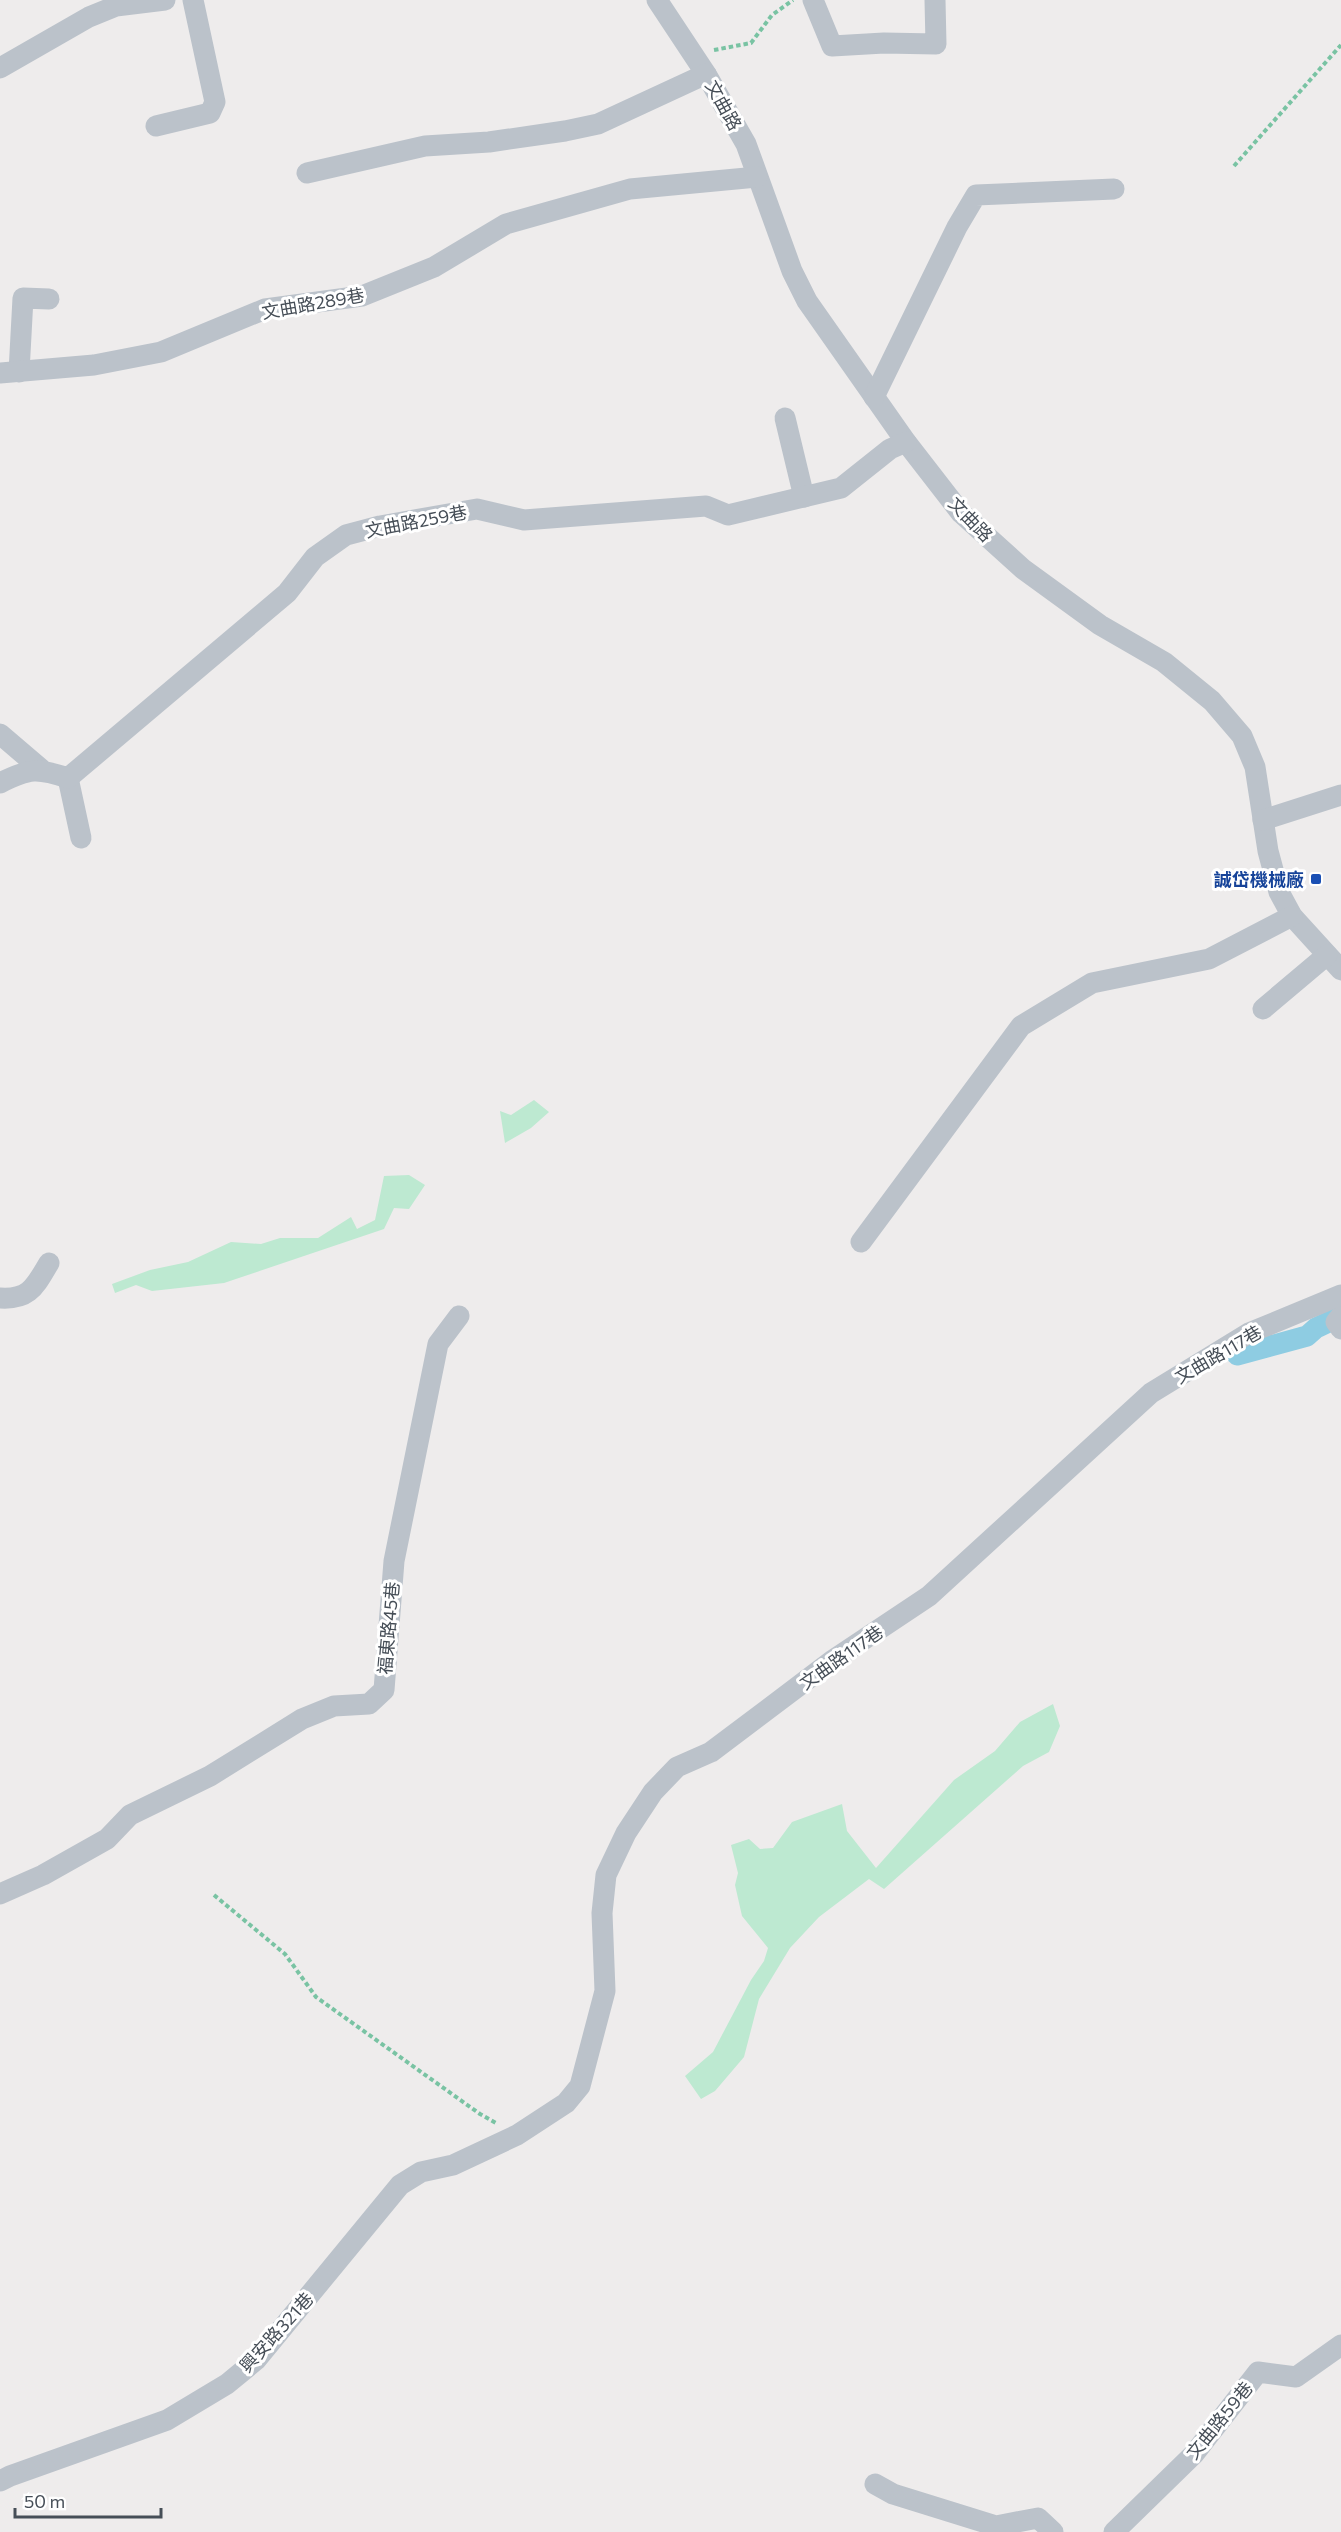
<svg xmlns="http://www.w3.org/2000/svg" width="1341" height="2532" font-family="Commissioner,'Noto Sans TC',sans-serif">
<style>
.green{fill:#bde9d1}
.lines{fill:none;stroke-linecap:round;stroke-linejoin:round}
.canal{stroke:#8ecce2;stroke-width:21}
.path{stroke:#79c3a3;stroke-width:4;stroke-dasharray:4.5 3;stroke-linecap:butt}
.minor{stroke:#bbc2ca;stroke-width:21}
.transit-dot{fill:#1a4fb4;stroke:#fff;stroke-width:2}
.labels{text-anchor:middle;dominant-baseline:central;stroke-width:6;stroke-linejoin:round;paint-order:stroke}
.street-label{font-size:18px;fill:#464e57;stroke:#fff}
.transit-label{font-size:18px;font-weight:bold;fill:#164399;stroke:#fff;text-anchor:end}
</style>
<rect width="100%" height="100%" fill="#eeecec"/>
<!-- green -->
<g class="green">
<path d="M534 1100 549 1112 531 1128 505 1143 500 1111 511 1115Z"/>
<path d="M409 1175 425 1185 409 1209 394 1208 384 1229 224 1283 152 1291 136 1285 115 1293 112 1284 150 1270 188 1262 231 1242 261 1244 280 1238H318L351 1217 357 1229 375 1220 384 1176Z"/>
<path d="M1053 1704 1060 1726 1049 1752 1023 1766 884 1889 869 1879 819 1917 790 1948 759 1999 744 2057 715 2091 701 2099 685 2076 713 2052 751 1980 764 1961 768 1948 742 1916 735 1885 738 1873 731 1845 749 1839 760 1849 773 1848 792 1822 842 1804 847 1831 876 1868 954 1780 995 1751 1020 1722Z"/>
</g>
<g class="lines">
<!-- canal -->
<path class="canal" d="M1237 1355 1307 1336 1316 1328 1341 1316"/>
<!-- path -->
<g class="path">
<path d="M714 50 751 43 772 15 793 0"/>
<path d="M1234 166 1341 45"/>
<path d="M214 1895 285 1954 316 1997 480 2114 496 2123"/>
</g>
<!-- minor -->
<g class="minor">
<path d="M657 0 706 74 746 144 792 271 807 301 906 442 961 513 1023 569 1100 625 1164 662 1212 701 1242 736 1255 767 1268 851 1279 892 1292 916 1341 970"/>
<path d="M813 0 832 46 884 43 936 44 935 0"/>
<path d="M0 68 89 17 116 6 165 0"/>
<path d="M156 126 210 113 215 102 193 0"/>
<path d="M307 173 425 146 489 142 565 131 598 124 706 74"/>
<path d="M19 372 23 298 49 299"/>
<path d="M0 373 94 365 161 352 265 309 362 296 434 267 506 224 630 189 757 177"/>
<path d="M874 397 957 227 976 195 1114 189"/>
<path d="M785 418 804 497"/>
<path d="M0 734 41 769"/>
<path d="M68 778 81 838"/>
<path d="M0 783C30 768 37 768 68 778L287 593 315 557 346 535 380 526 477 509 524 520 706 506 728 515 841 488 890 449 906 442"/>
<path d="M1263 820 1341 795"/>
<path d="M1263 1009 1327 955"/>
<path d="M861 1242 1021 1026 1092 983 1209 959 1292 916"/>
<path d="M0 1298C30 1300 35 1286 49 1263"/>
<path d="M1341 1316 1336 1322 1341 1329"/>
<path d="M0 1894 43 1875 107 1839 130 1815 210 1776 302 1719 334 1706 369 1704 384 1690 394 1561 438 1344 459 1316"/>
<path d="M0 2481 10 2476 167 2420 227 2384 256 2360 400 2185 421 2172 453 2165 517 2135 566 2103 580 2086 605 1991 602 1913 606 1875 626 1833 653 1792 677 1767 711 1752 833 1660 929 1596 1151 1393 1249 1333 1341 1295"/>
<path d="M875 2484 893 2494 996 2526 1038 2518 1053 2532"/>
<path d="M1114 2532 1194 2454 1258 2372 1296 2377 1341 2345"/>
</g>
</g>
<!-- markers -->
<rect class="transit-dot" x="1310" y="873" width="12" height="12" rx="3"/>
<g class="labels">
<!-- street labels -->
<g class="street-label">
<text transform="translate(724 105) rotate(61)">文曲路</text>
<text transform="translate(313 303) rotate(-10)">文曲路289巷</text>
<text transform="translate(971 519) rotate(46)">文曲路</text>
<text transform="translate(416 521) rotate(-11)">文曲路259巷</text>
<text transform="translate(1218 1354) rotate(-30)">文曲路117巷</text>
<text transform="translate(388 1628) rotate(-85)">福東路45巷</text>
<text transform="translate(841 1657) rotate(-35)">文曲路117巷</text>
<text transform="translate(276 2332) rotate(-48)">興安路321巷</text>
<text transform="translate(1219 2420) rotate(-51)">文曲路59巷</text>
</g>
<!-- transit labels -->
<g class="transit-label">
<text x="1304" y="879">誠岱機械廠</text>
</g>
</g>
<!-- scale -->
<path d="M15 2508v9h146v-9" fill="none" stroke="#464e57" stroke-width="3"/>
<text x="24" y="2508" font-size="18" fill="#464e57" stroke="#ffffff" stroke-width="4.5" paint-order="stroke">50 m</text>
</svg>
